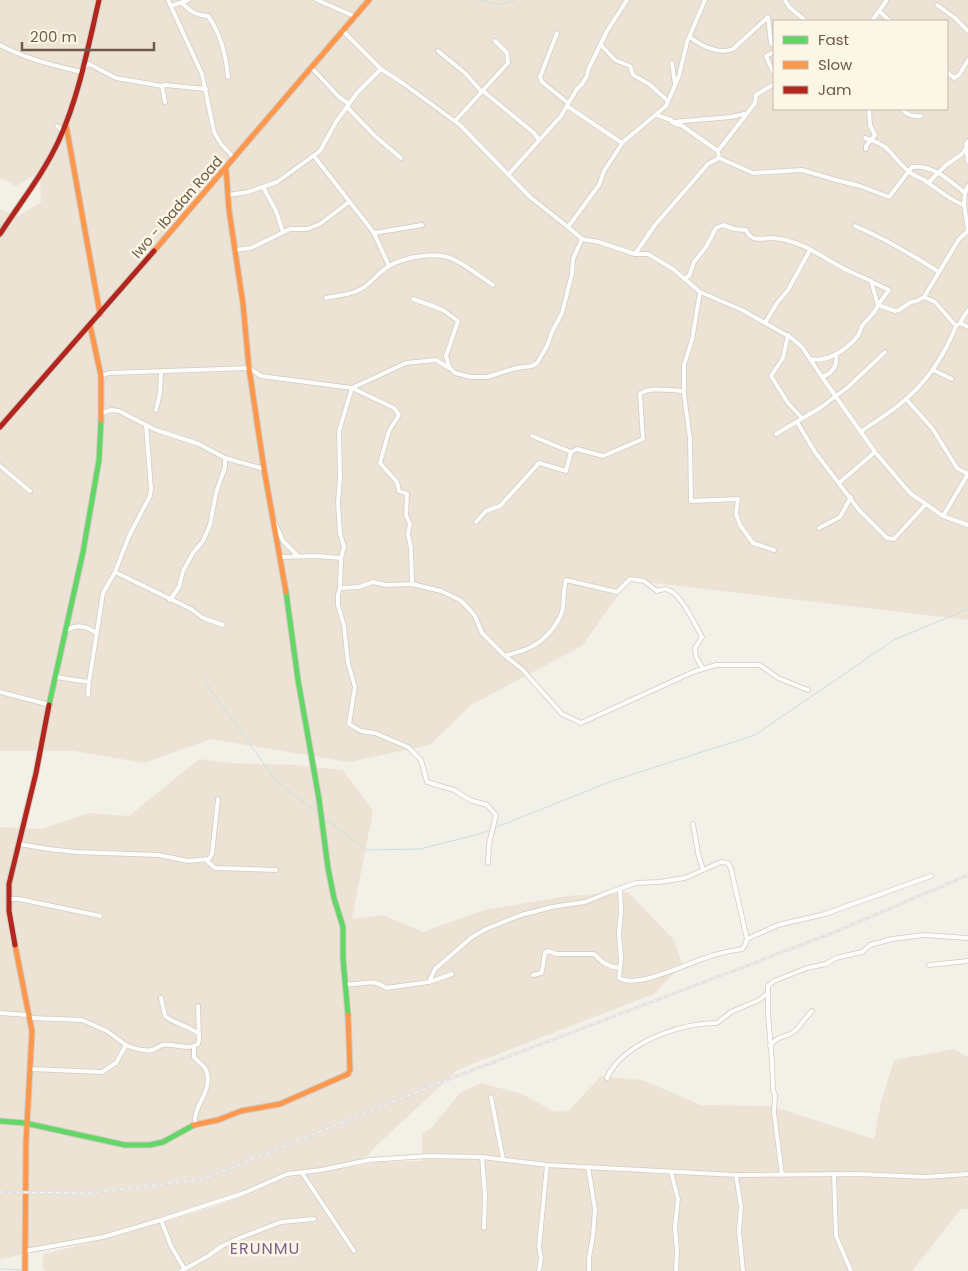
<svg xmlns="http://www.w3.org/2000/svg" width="968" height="1271" font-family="Poppins,sans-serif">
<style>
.residential{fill:#ece3d5;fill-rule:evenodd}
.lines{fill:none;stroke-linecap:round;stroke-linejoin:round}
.stream{stroke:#cadee2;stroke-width:1}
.street-casing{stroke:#d2cbc3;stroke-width:5.5}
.fast-casing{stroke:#d3ccc3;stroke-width:7}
.slow-casing{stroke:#d3ccc3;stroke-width:7}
.jam-casing{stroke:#d3ccc3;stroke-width:7}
.street{stroke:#fdfdfb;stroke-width:4}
.fast{stroke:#63d668;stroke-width:5}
.slow{stroke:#ff974d;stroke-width:5}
.jam{stroke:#b3261e;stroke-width:5}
.rail-casing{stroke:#e3e1e3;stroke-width:3}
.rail{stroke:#fcf6e7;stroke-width:1;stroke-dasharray:4;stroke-linecap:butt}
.labels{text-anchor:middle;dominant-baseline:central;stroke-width:5;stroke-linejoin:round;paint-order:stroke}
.street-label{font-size:14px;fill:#6d5a4b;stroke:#fcf6e7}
.quarter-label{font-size:16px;letter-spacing:1px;fill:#80638a;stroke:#fcf6e7}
</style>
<rect width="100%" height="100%" fill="#f3f0e7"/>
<!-- residential -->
<g class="residential">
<path d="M0 0H968V620L629 580 582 646 471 705 430 745 349 762 211 739 144 763 74 751H0V209L17 217 41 202 40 173 16 186 0 178ZM774 21H947V109H774Z"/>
<path d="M199 759 232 763 295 765 343 770 373 811 352 919 383 915 423 932 484 910 567 896 628 892 674 940 682 965 654 994 459 1069 378 1144 368 1155 355 1165 287 1177 222 1203 150 1225 83 1242 0 1259V827L41 829 89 813 129 816Z"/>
<path d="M954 1049 968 1057V1209H961L912 1271H46L42 1267 44 1254 127 1233 223 1204 286 1178 379 1162 422 1161V1134L432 1127 460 1093 481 1083 522 1094 555 1112 569 1110 601 1076 642 1080 701 1105 771 1106 874 1139 881 1102 894 1060Z"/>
</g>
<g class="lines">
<!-- stream -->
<g class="stream">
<path d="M480 0 499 5 515 0"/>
<path d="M204 680 276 781 318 813"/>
<path d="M323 817 366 850 420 849 479 834 612 781 755 735 894 640 968 609"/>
<path d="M0 1269 24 1270"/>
</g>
<defs>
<g id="street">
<path d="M168 0 202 74 214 132 221 144 234 158"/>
<path d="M317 0 356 17"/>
<path d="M785 0 789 7 806 21"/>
<path d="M182 3C191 12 196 15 208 16 221 34 226 55 228 77"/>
<path d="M937 5 955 18 968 31"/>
<path d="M171 6 188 0"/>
<path d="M880 12 890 21"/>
<path d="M872 21 886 1"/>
<path d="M342 30 381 69 404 84 460 125 530 197 568 227 582 239 599 242 635 254H648L673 269 700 292 742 310 790 337 802 347 822 377 875 452 910 493 943 516 968 525"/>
<path d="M557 33 540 77 542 82 568 103"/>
<path d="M690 37C701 46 720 55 733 49L768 17 771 43 774 45"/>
<path d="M0 45C26 59 53 65 81 72"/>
<path d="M601 45 615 60 630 66 633 75 649 84 668 101"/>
<path d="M438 51 465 73 482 92"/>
<path d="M774 52 766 56 774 74"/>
<path d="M672 63 675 84"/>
<path d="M83 67 89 64 116 78 162 86 165 85 206 89"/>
<path d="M311 67 339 97 349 104"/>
<path d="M947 72 954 78 959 75 968 60"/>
<path d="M162 86 165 102"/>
<path d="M483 91 534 133 539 140"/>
<path d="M567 106 622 143"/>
<path d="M347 107 375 136 401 158"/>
<path d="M902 109C906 115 914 117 921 116"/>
<path d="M657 115 671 120 675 124 681 125 718 151 719 158"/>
<path d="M455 121 508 63 507 53 495 41"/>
<path d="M672 122 731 117 744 114"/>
<path d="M57 126 63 131"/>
<path d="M865 138C892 146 889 154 907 170 912 175 919 177 924 180 938 189 949 200 964 205"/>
<path d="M968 141 966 144 968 162"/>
<path d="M866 149V146L875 135 870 125 869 109"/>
<path d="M718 151 755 103 756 95 774 84"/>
<path d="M314 156 374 233 389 266"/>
<path d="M509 174 561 116 577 89 582 84 587 76 588 70 607 31 627 0"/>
<path d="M928 183 946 165 962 154 966 148"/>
<path d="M263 187 276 211 283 232"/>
<path d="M229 195 248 192 277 182 320 151 336 122 357 93 381 69"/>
<path d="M855 226C886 239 911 254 939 272"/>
<path d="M568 227 599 185 604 171 623 142 666 106 679 76 687 42 705 0"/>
<path d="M374 233 422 225"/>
<path d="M235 250 251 248 290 229H307L320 224 349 202"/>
<path d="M635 254 655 225 708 164 719 158 753 173 802 170 836 180 860 186 889 197 912 167C933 164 950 181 965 193"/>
<path d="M684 279 689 276 694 262 706 247 716 228 723 225 734 229 746 230C752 243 761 238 772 238 804 240 826 261 853 273 859 276 865 278 871 281L878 305"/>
<path d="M872 282 889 290 878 305"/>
<path d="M700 292 692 340 684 365V394L690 439 691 501 738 499 736 514 740 525 753 543 774 550"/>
<path d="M924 297 935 302 956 326"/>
<path d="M326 298C336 296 347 295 357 291 367 287 373 279 381 272 395 259 424 253 443 256 458 258 480 277 493 285"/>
<path d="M413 299 443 310 458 321 446 356 449 367 455 373 471 377H487L516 368 532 366 537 363 547 346 552 332 562 313 572 274 573 259 582 239"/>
<path d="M765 323 777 303 788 290 810 250"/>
<path d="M960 323 968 327"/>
<path d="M788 335 783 358 771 376 788 403 802 418"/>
<path d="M810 359C827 363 846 350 857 337 860 334 860 330 862 326 867 318 874 316 878 305L895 311 899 310 911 302 917 301 924 297 959 239 968 231C967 217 960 199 968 186"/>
<path d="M933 370 952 379"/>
<path d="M101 376 109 373 249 368 261 376 352 388 394 408 399 415 389 431 380 463 397 482 399 491 407 494 406 515 410 524 408 534 411 548 412 584"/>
<path d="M822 377C833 373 838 366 836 354L835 355"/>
<path d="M906 399 932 428 957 468 968 474"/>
<path d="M156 410 160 393 161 372"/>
<path d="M102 413 111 410 119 411 156 430 199 444 225 458 264 469"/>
<path d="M797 422 815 452 859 510 887 538 894 539 925 505"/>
<path d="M862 431C876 421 893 411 906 399 929 379 945 354 956 326L960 323 968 310"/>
<path d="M776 434 820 408 848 387 885 352"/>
<path d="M532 436 571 452 577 449 603 456 643 439 640 394C649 386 672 391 684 391"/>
<path d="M0 466 30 491"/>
<path d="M839 483 875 452"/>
<path d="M943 516 968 474"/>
<path d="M274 521 283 541 298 556"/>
<path d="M476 522 486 511 500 506 539 463 566 471 571 452"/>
<path d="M819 528 840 517 851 497"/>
<path d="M280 557 317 556 341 558 340 588 359 587 373 582 386 585 412 584 441 591 460 600 469 609 475 616 482 633 505 656C513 653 524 651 531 647 545 640 560 623 563 608 564 598 563 591 566 580L617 592 630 579 644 581 657 591C660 590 663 589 665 589 680 590 695 625 702 637L695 648 696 657 703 669"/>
<path d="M341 558 344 547 340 533 338 503 340 476 339 431 352 388 406 363 436 360 449 368"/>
<path d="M115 572 191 609 203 618 223 625"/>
<path d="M340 588 338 595V605L344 626 348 663 355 687 349 724 361 731 375 733 408 747 421 760 427 782 454 790 470 800 487 805 496 815 489 844 488 863"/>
<path d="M170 600 179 587 183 571 193 553 203 541 210 525 216 493 225 467V458"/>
<path d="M67 630C77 624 87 626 96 633"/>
<path d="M505 656 522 669 562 714 581 723 693 672 716 665H760L778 678 808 690"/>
<path d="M56 677 89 682 88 695"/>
<path d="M89 682 103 593 115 572 129 536 150 496 151 489 146 425"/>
<path d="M0 692 50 705"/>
<path d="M19 844 49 849 75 852 159 855 188 861 209 859 212 854 218 799"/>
<path d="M206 860 215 868 276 870"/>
<path d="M703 870 721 862 728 863 731 869 747 939"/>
<path d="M620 888 621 912 619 933 621 959 619 978C638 989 688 963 708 957 719 953 730 951 742 949L745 945 747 939 778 925 825 914 931 876"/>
<path d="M8 899H19L100 916"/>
<path d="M929 965 968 961"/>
<path d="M533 975 541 973 542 971 545 953 548 951 557 954H594C604 963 604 965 619 968"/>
<path d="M429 982 435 969 472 937 486 929 521 915 552 907 585 902 610 892 636 883 659 882 685 878 703 870 698 853 693 824"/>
<path d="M346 984C362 986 371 977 386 988L429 982 452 974"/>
<path d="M161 998 165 1016C176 1025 186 1024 199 1034"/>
<path d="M0 1013 28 1015"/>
<path d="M30 1018 82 1020 107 1031 126 1045"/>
<path d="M194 1046V1057C197 1061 202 1064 205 1068 216 1089 192 1105 195 1125"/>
<path d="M770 1046C778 1034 789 1038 797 1029 802 1023 806 1017 812 1011"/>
<path d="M30 1069 102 1072 116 1063 126 1045C132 1048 146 1052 152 1050 156 1049 159 1046 163 1045 175 1043 186 1051 198 1044L199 1040 198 1006"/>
<path d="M607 1078C608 1073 612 1070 615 1065 637 1039 683 1023 717 1023L731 1012 759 1000 767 994"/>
<path d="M491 1097 503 1159"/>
<path d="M482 1157 485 1195 484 1228"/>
<path d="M588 1167 595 1209 593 1236 589 1258V1271"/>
<path d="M671 1172 678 1199 675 1227 677 1251 676 1271"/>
<path d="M302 1173 354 1251"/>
<path d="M834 1174 836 1236 851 1271"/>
<path d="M736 1175 741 1207 739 1231 743 1271"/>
<path d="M782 1175 774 1112 775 1095 773 1090 772 1061 768 1014V986L774 981 807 968 826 964 836 958 862 952 870 945 892 939 924 935 968 938"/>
<path d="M161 1220 171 1246 184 1268"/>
<path d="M25 1251 103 1237 161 1220 244 1193 287 1174 321 1170 369 1160 428 1156 482 1157 547 1165 736 1175 858 1174 925 1177 968 1174"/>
<path d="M181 1271 208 1256 222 1246 237 1239 281 1222 314 1219"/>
<path d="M539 1271 541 1258 539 1247 547 1165"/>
</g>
<g id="fast">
<path d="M286 592 298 680 319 799 328 868 334 898 343 927V958L348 1015"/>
<path d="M49 705 83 552 99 460 101 420"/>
<path d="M0 1121 25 1123 125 1145H150L163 1142 194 1125"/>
</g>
<g id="slow">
<path d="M66 125 100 314"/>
<path d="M226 169 229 210 243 304 249 368 264 469 286 592"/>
<path d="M154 251 369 0"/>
<path d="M90 325 101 376V420"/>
<path d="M15 945 32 1031 26 1142 25 1271"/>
<path d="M194 1125 218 1120 241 1111 280 1104 348 1074 350 1070 348 1015"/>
</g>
<g id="jam">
<path d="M0 234C20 203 44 173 59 140 79 96 88 47 99 0"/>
<path d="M0 427 154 251"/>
<path d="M15 945 9 911V884L36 773 49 705"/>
</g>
</defs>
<!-- street casing -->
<use href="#street" class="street-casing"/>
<!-- fast casing -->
<use href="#fast" class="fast-casing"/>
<!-- slow casing -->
<use href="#slow" class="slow-casing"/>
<!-- jam casing -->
<use href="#jam" class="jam-casing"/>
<!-- street -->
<use href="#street" class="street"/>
<!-- fast -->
<use href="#fast" class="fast"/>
<!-- slow -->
<use href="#slow" class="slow"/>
<!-- jam -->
<use href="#jam" class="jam"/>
<defs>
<path id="rail" d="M0 1192 90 1193 204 1179 439 1083 835 932 968 875"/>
</defs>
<!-- rail casing -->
<use href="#rail" class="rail-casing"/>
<!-- rail -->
<use href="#rail" class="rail"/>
</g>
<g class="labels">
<!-- street labels -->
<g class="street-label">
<text transform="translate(177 207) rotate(-49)">Iwo - Ibadan Road</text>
</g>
<!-- quarter labels -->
<g class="quarter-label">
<text x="265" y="1248">ERUNMU</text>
</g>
</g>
<!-- legend -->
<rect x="773" y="20" width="175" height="90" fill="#fcf6e7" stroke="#c3b8a9"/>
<rect x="783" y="36" width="25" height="8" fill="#63d668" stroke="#c3b8a9"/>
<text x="818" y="45" font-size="15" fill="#6d5a4b">Fast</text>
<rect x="783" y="61" width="25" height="8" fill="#ff974d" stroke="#c3b8a9"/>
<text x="818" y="70" font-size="15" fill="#6d5a4b">Slow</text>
<rect x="783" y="86" width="25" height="8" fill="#b3261e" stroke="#c3b8a9"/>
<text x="818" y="95" font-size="15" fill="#6d5a4b">Jam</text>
<!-- scale -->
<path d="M22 42v8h132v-8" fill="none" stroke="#6d5a4b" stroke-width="2.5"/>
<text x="30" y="42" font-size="15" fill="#6d5a4b" stroke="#fcf6e7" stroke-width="4" paint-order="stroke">200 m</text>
</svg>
